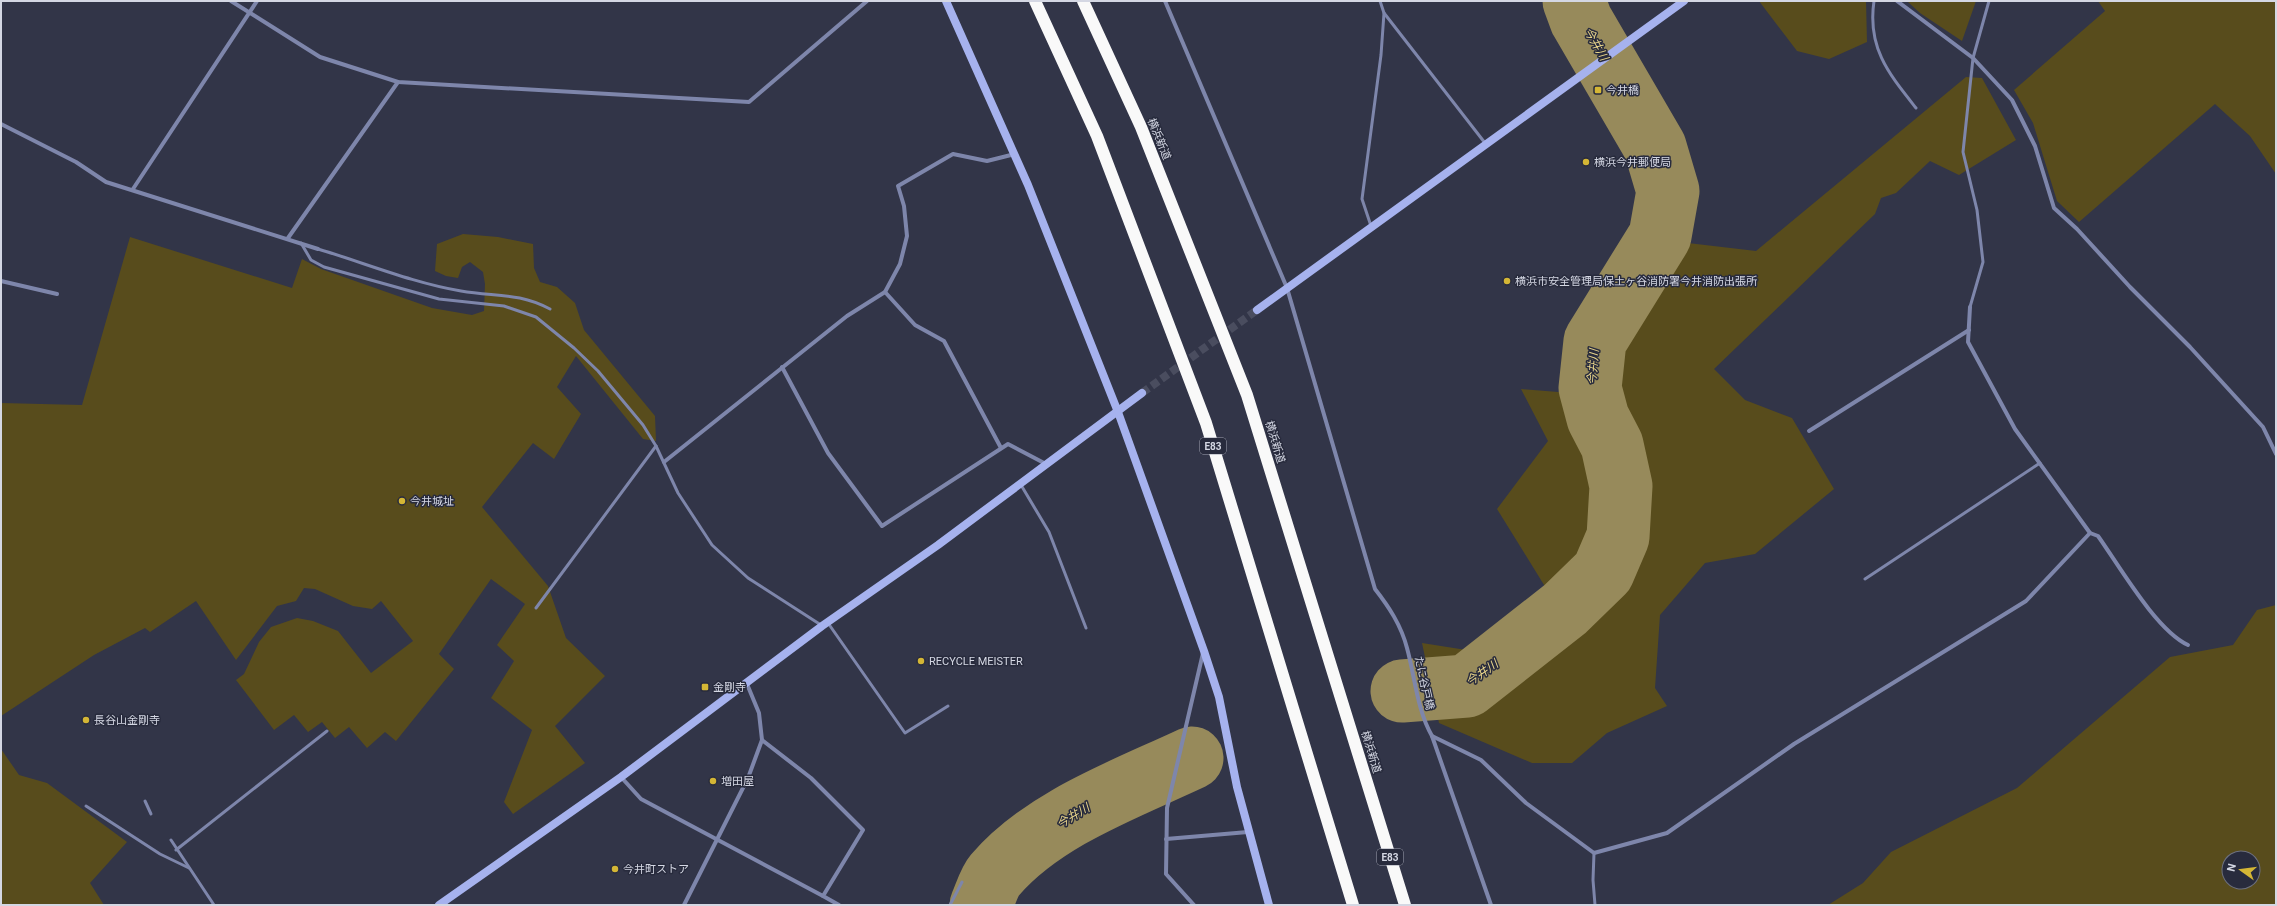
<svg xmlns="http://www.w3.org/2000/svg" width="2277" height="906" font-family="Roboto,'Noto Sans JP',sans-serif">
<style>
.green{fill:#584c1c;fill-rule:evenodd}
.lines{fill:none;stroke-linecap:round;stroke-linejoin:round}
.river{stroke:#978a5b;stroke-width:63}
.secondary-tunnel{stroke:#4a4d5f;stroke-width:8;stroke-dasharray:8 4;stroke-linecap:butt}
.lane{stroke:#7e86ab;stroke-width:3}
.street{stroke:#7e86ab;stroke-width:4}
.secondary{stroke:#a6b2ee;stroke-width:8}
.highway{stroke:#f9f9f9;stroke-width:12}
.poi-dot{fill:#d4b635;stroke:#282b3d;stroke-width:1.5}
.labels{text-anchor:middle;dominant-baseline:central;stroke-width:3;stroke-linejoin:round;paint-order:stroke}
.shield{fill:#282b3d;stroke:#a0a3b1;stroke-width:1}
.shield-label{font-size:10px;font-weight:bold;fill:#d4d7e3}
.poi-label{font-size:11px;fill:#d4d7e3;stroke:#282b3d;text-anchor:start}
.street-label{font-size:11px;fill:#d4d7e3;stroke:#282b3d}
.water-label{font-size:12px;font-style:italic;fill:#e9d58a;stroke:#282b3d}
</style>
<rect width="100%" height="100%" fill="#323548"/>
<!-- green -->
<g class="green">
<path d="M1759 1H1866L1867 42 1829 59 1797 51Z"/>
<path d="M1907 1H1976L1962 41 1920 13Z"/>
<path d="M2098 1H2276V174L2250 136 2215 104 2079 222 2057 201 2033 123 2014 90 2105 11Z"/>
<path d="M1629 76 1669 126 1686 196 1688 243 1756 251 1966 77 1982 78 2016 140 1959 175 1930 161 1896 193 1881 198 1875 214 1714 369 1745 400 1792 418 1834 489 1755 554 1705 563 1660 615 1655 688 1667 706 1607 733 1572 763H1532L1439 723 1422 643 1479 652 1550 644 1549 593 1497 509 1548 441 1521 389 1583 394 1569 328 1617 280 1643 206 1616 125Z"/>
<path d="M463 234 498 237 533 244 534 268 540 282 557 287 575 303 584 330 655 416 656 441 643 439 576 356 557 387 581 414 554 459 533 443 482 507 548 586 566 638 605 676 555 726 585 763 513 814 504 802 532 730 491 698 514 661 497 645 525 604 491 579 439 654 454 669 396 741 385 732 367 748 349 727 335 738 322 722 308 732 294 715 274 730 236 680 244 674 259 642 271 627 297 618 313 621 338 631 371 673 413 641 381 601 372 609 353 606 315 589 304 588 296 601 277 606 236 660 196 601 150 632 145 628 94 655 1 716V403L82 405 130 237 292 288 302 259 321 269 432 308 472 315 484 311 485 284 483 272 470 262 462 267 458 278 446 276 435 271 437 244Z"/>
<path d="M2276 605V905H1828L1863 883 1891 852 2017 788 2170 657 2233 645 2257 610ZM2229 858H2253V882H2229Z"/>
<path d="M1 749 19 775 47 783 127 842 90 883 104 905H1Z"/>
</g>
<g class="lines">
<!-- river -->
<g class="river">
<path d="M1402 691 1467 686 1565 609 1603 572 1618 537 1621 486 1612 445 1598 418 1590 388 1595 341 1660 236 1668 191 1655 147 1581 20 1574 1"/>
<path d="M981 905C985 896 989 882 995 875 1044 818 1126 789 1192 758"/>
</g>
<!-- secondary-tunnel -->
<path class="secondary-tunnel" d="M1142 393 1257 310"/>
<!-- lane -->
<g class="lane">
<path d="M1874 1C1867 48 1889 74 1916 108"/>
<path d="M1384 13 1485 143"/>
<path d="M1371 226 1362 199 1381 55 1384 13 1380 1"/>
<path d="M301 243 311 260 324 267 439 299 504 306 536 317 574 348 598 371 643 425 656 446 678 493 712 545 748 578 821 625"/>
<path d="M318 249C365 263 413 283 461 291 495 297 518 292 550 309"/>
<path d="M1970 307 1983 262 1977 210 1963 152 1973 58 1989 1"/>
<path d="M1021 485 1049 532 1086 628"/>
<path d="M1865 579 2040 463"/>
<path d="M536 608 656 446"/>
<path d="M828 623 905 733 948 706"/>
<path d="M145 801 151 814"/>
<path d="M86 806 160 854 189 868"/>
<path d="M171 840 214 905"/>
<path d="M176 850 327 731"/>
<path d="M1594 853 1593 880 1595 905"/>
<path d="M950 905 962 882"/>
</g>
<!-- street -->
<g class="street">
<path d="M231 1 320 57 398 82 749 102 867 1"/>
<path d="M1165 1 1287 288 1375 589C1389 607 1401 625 1407 648 1415 677 1417 710 1432 736L1491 905"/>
<path d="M1897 1 1973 58 2012 100 2035 146 2054 208 2077 229 2130 287 2190 347 2263 427 2276 454"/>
<path d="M1 124 76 162 106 182 318 249"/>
<path d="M133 189 257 1"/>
<path d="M288 238 398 82"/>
<path d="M1 281 57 294"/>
<path d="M885 292 915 325 944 341 1001 448"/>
<path d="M782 367 828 453 882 526 1008 444 1046 464"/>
<path d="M1809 431 1969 330"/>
<path d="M664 462 847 316 885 292 900 264 907 236 904 206 898 186 953 154 987 161 1015 154"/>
<path d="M2090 533 2098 536C2120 567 2156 630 2188 645"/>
<path d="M1432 736 1481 760 1526 803 1594 853 1667 833 1794 744 2026 601 2090 533 2015 429 1968 342 1970 307"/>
<path d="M762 740 811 778 863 830 823 896 839 905"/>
<path d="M621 777 641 799 823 896"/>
<path d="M1166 839 1248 832"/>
<path d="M684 905 748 778 762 740 759 713 747 684"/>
<path d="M1194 905 1166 874 1167 808 1203 653"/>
</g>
<!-- secondary -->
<g class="secondary">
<path d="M946 1 1028 185 1118 412 1204 651 1219 697 1237 787 1269 905"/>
<path d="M1257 310 1684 1"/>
<path d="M439 905 621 777 822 626 938 545 1142 393"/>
</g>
<!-- highway -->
<g class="highway">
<path d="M1035 1 1097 136 1206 423 1353 905"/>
<path d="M1083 1 1141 127 1247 395 1405 905"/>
</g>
</g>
<!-- markers -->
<g class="poi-dot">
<rect x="1594" y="86" width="8" height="8" rx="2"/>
<circle cx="1586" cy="162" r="4"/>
<circle cx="1507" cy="281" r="4"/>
<circle cx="402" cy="501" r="4"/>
<circle cx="921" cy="661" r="4"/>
<rect x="701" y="683" width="8" height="8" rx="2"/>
<circle cx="86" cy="720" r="4"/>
<circle cx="713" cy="781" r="4"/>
<circle cx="615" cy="869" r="4"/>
</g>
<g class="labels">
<!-- shield labels -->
<g class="shield">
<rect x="1200" y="438" width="26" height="16" rx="3"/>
<rect x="1377" y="849" width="26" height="16" rx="3"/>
</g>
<g class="shield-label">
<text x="1213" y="446">E83</text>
<text x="1390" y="857">E83</text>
</g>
<!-- poi labels -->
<g class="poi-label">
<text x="1606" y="90">今井橋</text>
<text x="1594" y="162">横浜今井郵便局</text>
<text x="1515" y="281">横浜市安全管理局保土ヶ谷消防署今井消防出張所</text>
<text x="410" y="501">今井城址</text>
<text x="929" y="661">RECYCLE MEISTER</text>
<text x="713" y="687">金剛寺</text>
<text x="94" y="720">長谷山金剛寺</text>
<text x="721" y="781">増田屋</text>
<text x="623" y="869">今井町ストア</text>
</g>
<!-- street labels -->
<g class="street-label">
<text transform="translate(1159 139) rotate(68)">横浜新道</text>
<text transform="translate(1275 442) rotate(73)">横浜新道</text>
<text transform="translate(1424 683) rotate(77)">たに谷戸橋</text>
<text transform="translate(1371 752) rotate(73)">横浜新道</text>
</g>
<!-- water labels -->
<g class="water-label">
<text transform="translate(1596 44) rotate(60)">今井川</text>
<text transform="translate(1593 367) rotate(-86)">今井川</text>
<text transform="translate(1482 673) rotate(-35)">今井川</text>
<text transform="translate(1073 816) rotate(-31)">今井川</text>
</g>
</g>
<!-- border -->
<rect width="2277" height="906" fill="none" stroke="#d4d7e3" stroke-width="4"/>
<!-- north arrow -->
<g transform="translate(2241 870) rotate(284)"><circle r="19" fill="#282b3d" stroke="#6d707f"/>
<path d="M0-3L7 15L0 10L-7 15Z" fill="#d4b635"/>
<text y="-6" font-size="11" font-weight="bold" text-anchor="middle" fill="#d4d7e3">N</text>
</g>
</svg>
